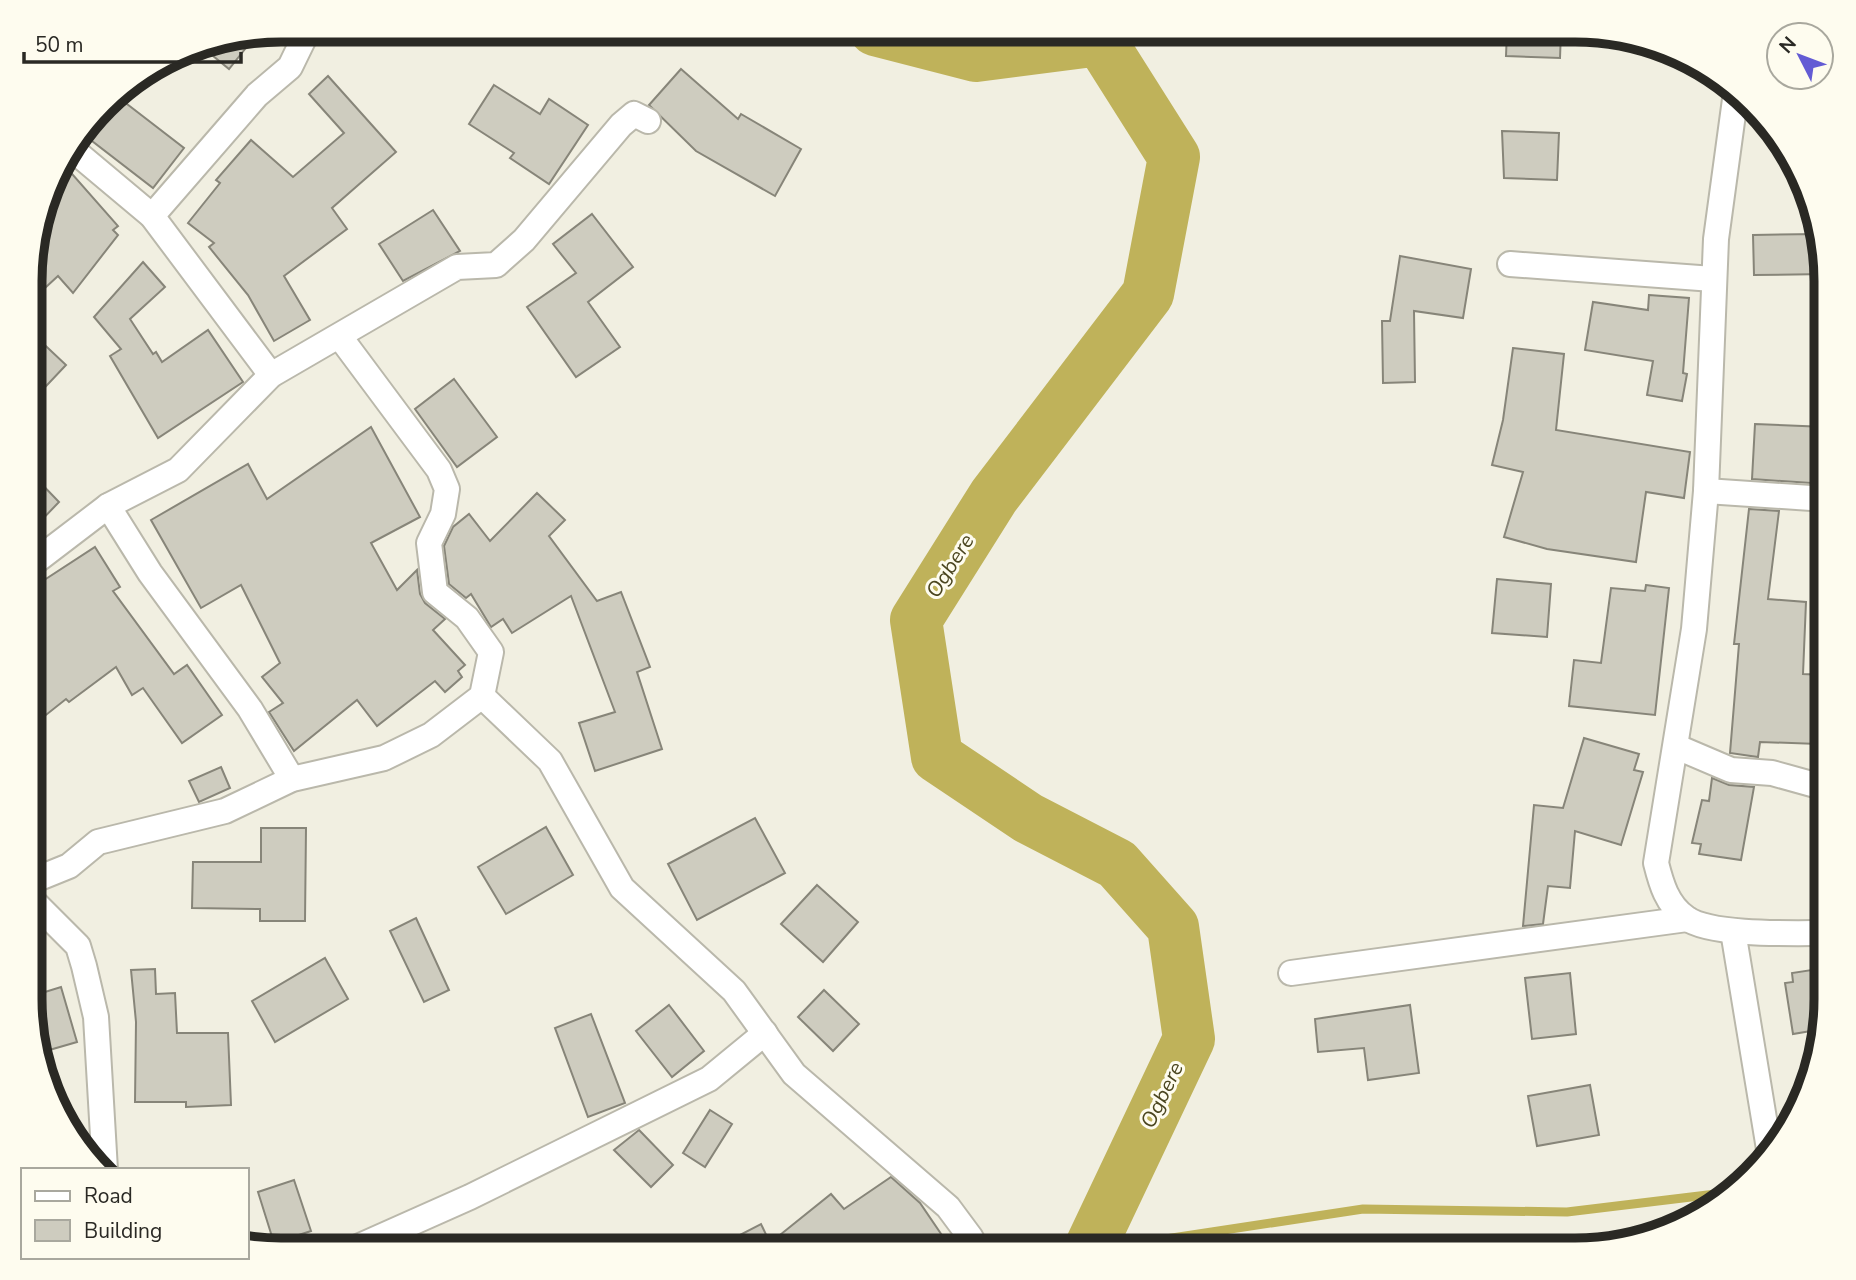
<svg xmlns="http://www.w3.org/2000/svg" width="1856" height="1280" font-family="'Nunito Sans',sans-serif">
<style>
.lines{fill:none;stroke-linecap:round;stroke-linejoin:round}
.stream{stroke:#bfb25a;stroke-width:9}
.river{stroke:#bfb25a;stroke-width:52}
.building{fill:#ceccbf;stroke:#878579;stroke-width:2}
.minor-casing{stroke:#bab8ab;stroke-width:28}
.minor{stroke:#fff;stroke-width:24}
.labels{text-anchor:middle;dominant-baseline:central;stroke-width:6;stroke-linejoin:round;paint-order:stroke}
.water-label{font-size:21px;font-style:italic;fill:#4b4620;stroke:#fefcef}
.rim{fill:none;stroke:#2a2924;stroke-width:9}
</style>
<rect width="100%" height="100%" fill="#f1efe1"/>
<g class="lines">
<!-- stream -->
<g class="stream">
<path d="M1100 40 1156 30"/>
<path d="M1093 1250 1363 1209 1567 1212 1724 1193"/>
</g>
<!-- river -->
<path class="river" d="M875 30 976 56 1100 40 1174 157 1148 294 994 496 916 620 937 757 1028 818 1117 864 1173 927 1189 1039 1089 1250"/>
</g>
<!-- building -->
<g class="building">
<path d="M1507 30H1561L1560 58 1506 56Z"/>
<path d="M257 34 229 69 201 46 221 42Z"/>
<path d="M681 69 738 119 741 114 801 149 775 196 696 151 649 105Z"/>
<path d="M328 76 396 152 332 208 347 229 284 276 310 320 274 341 248 295 209 247 214 243 188 223 220 183 216 180 251 140 293 177 344 133 309 94Z"/>
<path d="M494 85 540 114 549 99 588 125 549 184 510 158 514 153 469 124Z"/>
<path d="M114 94 184 148 153 188 83 134Z"/>
<path d="M1502 131 1559 133 1557 180 1504 178Z"/>
<path d="M60 164 66 167 118 226 113 230 118 235 73 293 58 276 32 300V248Z"/>
<path d="M433 210 460 251 403 281 379 244Z"/>
<path d="M592 214 633 267 588 302 620 347 576 377 527 307 576 273 553 244Z"/>
<path d="M1817 234 1826 274 1754 275 1753 235Z"/>
<path d="M1400 256 1471 269 1463 318 1414 311 1415 382 1383 383 1382 321H1390Z"/>
<path d="M143 262 165 287 130 319 153 354 156 352 162 362 208 330 243 382 158 438 110 356 121 349 94 317Z"/>
<path d="M1649 295 1689 298 1683 373 1687 374 1682 401 1647 395 1653 361 1585 350 1593 302 1648 310Z"/>
<path d="M32 333 66 365 32 401Z"/>
<path d="M1513 348 1564 354 1556 430 1690 452 1684 498 1646 492 1636 562 1547 549 1504 537 1523 472 1492 465 1503 420Z"/>
<path d="M454 379 497 437 457 467 415 409Z"/>
<path d="M1755 424 1826 427V484L1752 479Z"/>
<path d="M371 427 420 517 371 543 397 590 417 570 420 594 425 603 445 619 433 630 465 665 458 671 462 677 445 692 435 681 377 726 357 700 294 751 269 712 283 703 262 677 280 663 241 585 201 608 151 520 248 464 267 499Z"/>
<path d="M32 474 59 502 32 530Z"/>
<path d="M537 493 565 520 549 536 597 601 621 592 650 667 637 672 662 749 595 771 579 723 615 712 571 596 512 633 503 619 491 627 471 594 466 598 449 584 444 546 453 527 469 514 490 541Z"/>
<path d="M1749 509 1779 511 1768 599 1806 602 1803 674 1826 675V731H1818V744L1760 742 1758 757 1730 753 1739 644H1734Z"/>
<path d="M95 547 120 587 113 591 174 674 187 665 222 715 182 743 143 688 132 695 116 667 69 702 66 699 32 726V588Z"/>
<path d="M1497 579 1551 584 1547 637 1492 633Z"/>
<path d="M1646 585 1669 588 1655 715 1569 706 1574 660 1601 663 1611 588 1645 591Z"/>
<path d="M1584 738 1639 754 1634 770 1643 772 1621 845 1575 831 1570 888 1548 886 1543 924 1523 926 1534 805 1563 808Z"/>
<path d="M221 767 230 788 199 802 189 781Z"/>
<path d="M1712 778 1729 785 1754 787 1741 860 1699 854 1701 844 1692 843 1702 800 1709 801Z"/>
<path d="M755 818 785 873 697 920 668 864Z"/>
<path d="M546 827 573 875 506 914 478 867Z"/>
<path d="M261 828H306L305 921H260V909L192 908 193 862H261Z"/>
<path d="M817 885 858 922 823 962 781 924Z"/>
<path d="M416 918 449 990 424 1002 390 931Z"/>
<path d="M325 958 348 999 275 1042 252 1001Z"/>
<path d="M155 969 156 994 175 993 177 1033H228L231 1105 186 1107V1102H135L136 1022 131 970Z"/>
<path d="M1818 969 1820 976 1826 975 1823 1029 1793 1034 1785 983 1793 982 1792 973Z"/>
<path d="M1570 973 1576 1034 1532 1039 1525 978Z"/>
<path d="M61 987 77 1042 39 1053 32 1031V996Z"/>
<path d="M824 990 859 1024 833 1051 798 1017Z"/>
<path d="M669 1005 704 1051 672 1077 636 1031Z"/>
<path d="M1410 1005 1419 1073 1368 1080 1364 1048 1318 1052 1315 1019Z"/>
<path d="M591 1014 625 1103 588 1117 555 1028Z"/>
<path d="M1590 1085 1599 1135 1537 1146 1528 1096Z"/>
<path d="M710 1110 732 1124 705 1167 683 1153Z"/>
<path d="M639 1130 673 1165 651 1187 614 1150Z"/>
<path d="M891 1177 920 1203 952 1250H711L761 1224 770 1243 831 1194 844 1209Z"/>
<path d="M294 1180 311 1231 274 1243 258 1192Z"/>
</g>
<g class="lines">
<defs>
<g id="minor">
<path d="M1736 92 1716 239 1706 491 1694 629 1656 863C1661 883 1667 905 1686 918 1711 936 1794 933 1826 933"/>
<path d="M69 152 78 154 152 216 271 375"/>
<path d="M152 216 257 95 290 67 308 30"/>
<path d="M1510 264 1713 279"/>
<path d="M1706 491 1826 499"/>
<path d="M108 506 150 573 250 709 292 779"/>
<path d="M32 564 108 506 178 470 271 375 457 267 496 265 524 240 621 125 634 114 648 121"/>
<path d="M482 696 550 761 622 888 734 991 794 1074 948 1207 971 1238"/>
<path d="M1677 747 1731 770 1772 773 1826 788"/>
<path d="M32 881 69 866 98 842 225 811 292 779 384 758 431 735 482 696 491 652 467 618 435 592 429 543 443 514 447 489 439 470 340 337"/>
<path d="M32 900 78 946 84 966 96 1017 105 1170"/>
<path d="M1733 931 1770 1155"/>
<path d="M1291 973 1687 919"/>
<path d="M351 1250 470 1197 709 1079 765 1033"/>
</g>
</defs>
<!-- minor casing -->
<use href="#minor" class="minor-casing"/>
<!-- minor -->
<use href="#minor" class="minor"/>
</g>
<g class="labels">
<!-- water labels -->
<g class="water-label">
<text transform="translate(950 566) rotate(-58)">Ogbere</text>
<text transform="translate(1162 1095) rotate(-64)">Ogbere</text>
</g>
</g>
<!-- crop -->
<path d="M0 0H1856V1280H0ZM281 42H1575A239 239 0 0 1 1814 281V999A239 239 0 0 1 1575 1238H281A239 239 0 0 1 42 999V281A239 239 0 0 1 281 42Z" fill="#fefcef" fill-rule="evenodd"/>
<path class="rim" d="M281 42H1575A239 239 0 0 1 1814 281V999A239 239 0 0 1 1575 1238H281A239 239 0 0 1 42 999V281A239 239 0 0 1 281 42Z"/>
<!-- legend -->
<rect x="21" y="1168" width="228" height="91" fill="#fefcef" stroke="#a9a89e" stroke-width="2"/>
<rect x="35" y="1191" width="35" height="10" fill="#ffffff" stroke="#a9a89e" stroke-width="2"/>
<text x="84" y="1203" font-size="21" fill="#2a2924">Road</text>
<rect x="35" y="1220" width="35" height="21" fill="#ceccbf" stroke="#a9a89e" stroke-width="2"/>
<text x="84" y="1238" font-size="21" fill="#2a2924">Building</text>
<!-- north arrow -->
<g transform="translate(1800 56) rotate(312)"><circle r="33" fill="#fefcef" stroke="#a9a89e" stroke-width="2"/>
<path d="M0-5L12 26L0 18L-12 26Z" fill="#635bd4"/>
<text y="-10" font-size="19" font-weight="bold" text-anchor="middle" fill="#2a2924">N</text>
</g>
<!-- scale -->
<path d="M24 52v10h217v-10" fill="none" stroke="#2a2924" stroke-width="3.5"/>
<text x="35" y="52" font-size="21" fill="#2a2924" stroke="#fefcef" stroke-width="5" paint-order="stroke">50 m</text>
</svg>
